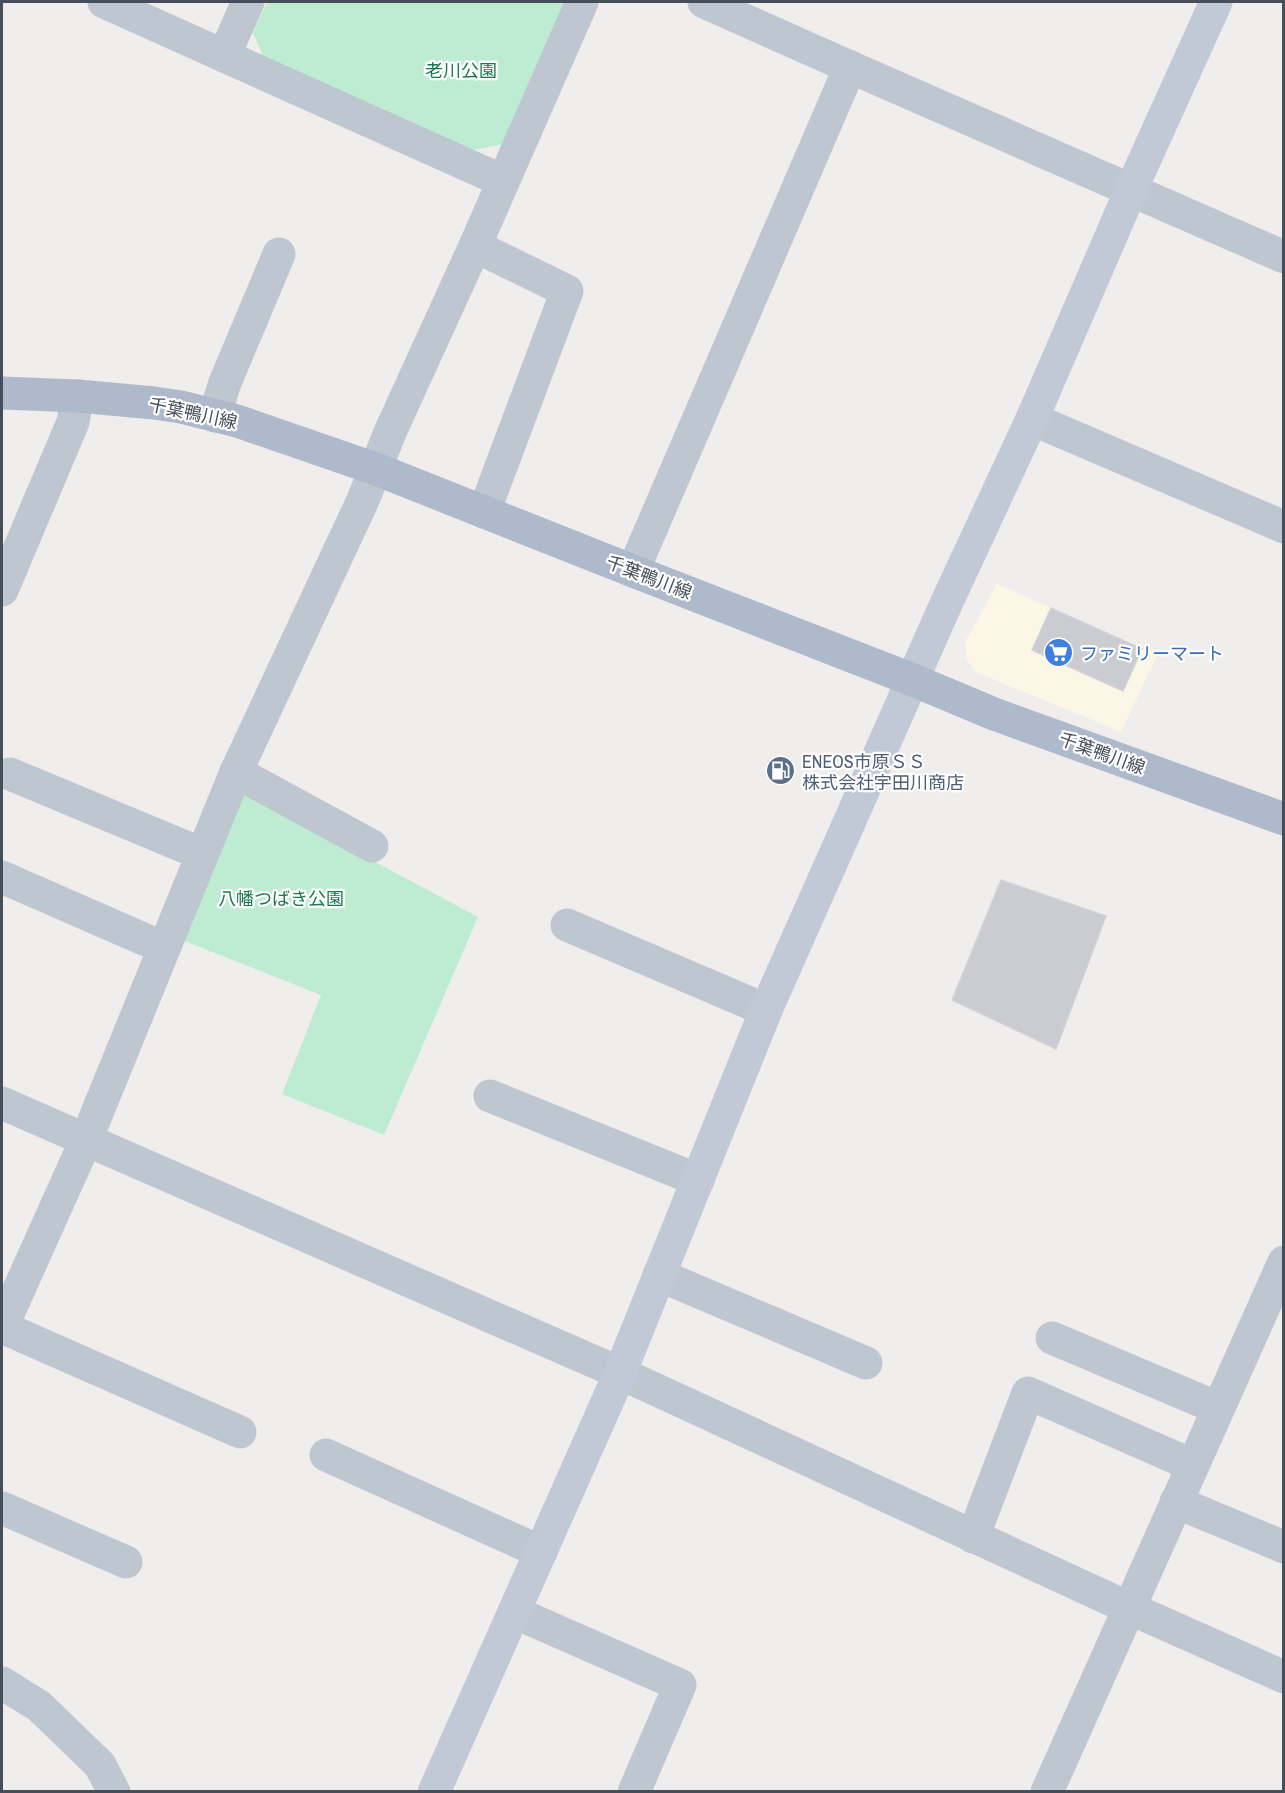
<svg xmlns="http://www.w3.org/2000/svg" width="1285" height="1793" font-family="'Archivo Narrow','Noto Sans JP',sans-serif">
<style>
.commercial{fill:#fbf6e6}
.green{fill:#bdecd3}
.building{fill:#caccd2;stroke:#d1d3d8;stroke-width:1.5}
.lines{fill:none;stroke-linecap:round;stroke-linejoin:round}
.street{stroke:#bec6cf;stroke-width:33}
.secondary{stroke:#c0c9d5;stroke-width:33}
.primary{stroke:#aebacb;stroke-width:33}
.labels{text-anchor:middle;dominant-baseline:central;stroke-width:4.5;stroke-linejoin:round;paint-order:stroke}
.park-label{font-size:18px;fill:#1b7751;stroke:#fff}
.street-label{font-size:18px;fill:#464f59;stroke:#fff}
.shop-label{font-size:18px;fill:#366cbe;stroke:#fff;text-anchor:start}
.service-label{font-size:18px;fill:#4e5e75;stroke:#fff;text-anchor:start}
</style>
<rect width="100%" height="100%" fill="#f0eded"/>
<!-- commercial -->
<path class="commercial" d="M997 584 1157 655 1121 732 976 672 967 660 965 642Z"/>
<!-- green -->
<g class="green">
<path d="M267 2H568L504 144 473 150 265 61 253 33Z"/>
<path d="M243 791 478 917 384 1135 282 1094 321 995 182 940Z"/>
</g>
<!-- building -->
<g class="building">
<path d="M1051 608 1142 649 1123 691 1032 650Z"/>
<path d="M1001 880 1106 916 1056 1049 952 1000Z"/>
</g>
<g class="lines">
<!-- street -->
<g class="street">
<path d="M104 2 503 181"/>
<path d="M704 2 850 67 1284 257"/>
<path d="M224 56 248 2"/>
<path d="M475 246 567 291 484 512"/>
<path d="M215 416 224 385 279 254"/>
<path d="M1032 419 1284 527"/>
<path d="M633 571 850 67"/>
<path d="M2 590 73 422 78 396"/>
<path d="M236 772 372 846"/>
<path d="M10 774 202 854"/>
<path d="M2 877 164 948"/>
<path d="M567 925 766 1010"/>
<path d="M490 1096 698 1180"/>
<path d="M2 1103 620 1373 1129 1608 1284 1677"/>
<path d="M659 1275 866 1363"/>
<path d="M2 1327 86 1140 236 772 363 500 391 430 475 246 582 2"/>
<path d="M2 1327 240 1432"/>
<path d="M1052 1338 1218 1408"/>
<path d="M326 1455 541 1552"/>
<path d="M1176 1502 1284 1547"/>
<path d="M2 1508 126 1562"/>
<path d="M973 1537 1028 1393 1192 1465"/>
<path d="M514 1612 680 1685 634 1792"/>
<path d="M2 1683 39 1706 100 1765 114 1792"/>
<path d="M1047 1792 1284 1262"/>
</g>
<!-- secondary -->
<path class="secondary" d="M434 1792 620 1373 766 1010 946 604 1032 419 1131 190 1216 2"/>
<!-- primary -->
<path class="primary" d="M2 393 78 396 154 403 181 407 237 421 376 469 633 571 913 680 994 714 1284 819"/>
</g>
<!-- icons -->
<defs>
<symbol id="supermarket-disc" viewBox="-11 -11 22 22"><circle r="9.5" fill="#3f7fe0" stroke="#fff"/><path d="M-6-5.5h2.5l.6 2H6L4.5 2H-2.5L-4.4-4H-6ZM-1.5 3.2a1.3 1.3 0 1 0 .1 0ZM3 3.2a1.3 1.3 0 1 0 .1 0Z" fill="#fff"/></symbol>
<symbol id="fuel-disc" viewBox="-11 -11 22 22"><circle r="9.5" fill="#5c6f8a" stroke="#fff"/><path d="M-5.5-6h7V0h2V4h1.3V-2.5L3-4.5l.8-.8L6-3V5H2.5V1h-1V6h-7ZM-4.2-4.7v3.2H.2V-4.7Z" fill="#fff"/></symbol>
</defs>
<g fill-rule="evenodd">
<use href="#supermarket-disc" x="1042" y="636" width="33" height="33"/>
<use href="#fuel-disc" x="764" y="754" width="33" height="33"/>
</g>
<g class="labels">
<!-- park labels -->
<g class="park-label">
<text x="461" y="70">老川公園</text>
<text x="281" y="898">八幡つばき公園</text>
</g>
<!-- street labels -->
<g class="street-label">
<text transform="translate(193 413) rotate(12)">千葉鴨川線</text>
<text transform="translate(649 577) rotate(21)">千葉鴨川線</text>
<text transform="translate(1102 753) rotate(20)">千葉鴨川線</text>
</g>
<!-- shop labels -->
<g class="shop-label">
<text x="1080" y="653">ファミリーマート</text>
</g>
<!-- service labels -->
<g class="service-label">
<text x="802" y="761">ENEOS市原ＳＳ<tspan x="802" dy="21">株式会社宇田川商店</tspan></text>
</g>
</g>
<!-- border -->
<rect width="1285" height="1793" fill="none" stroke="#464f59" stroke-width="6"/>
</svg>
